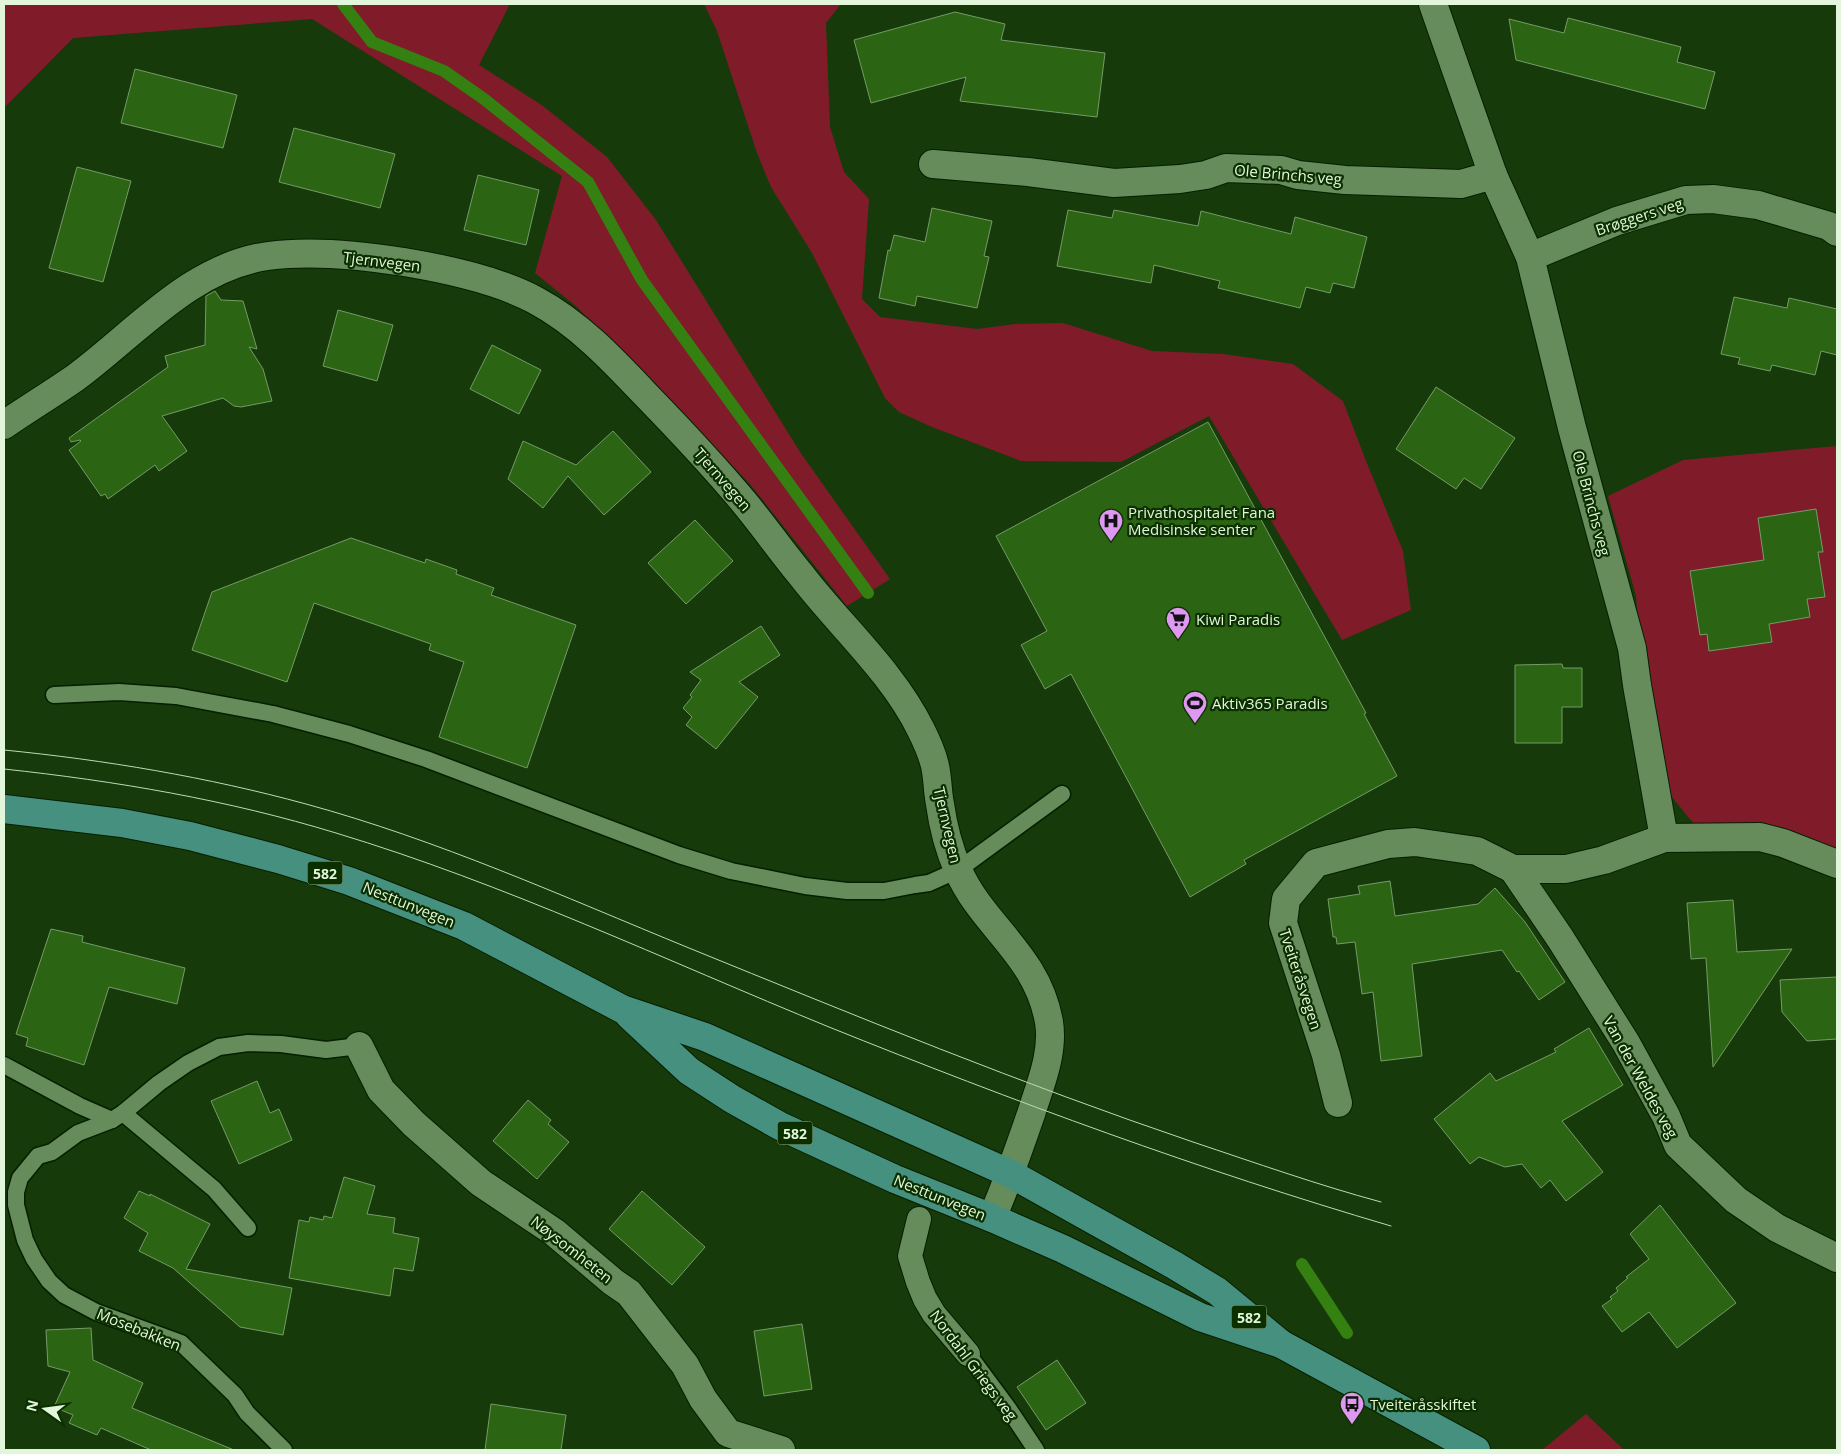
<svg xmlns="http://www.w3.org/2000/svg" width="1841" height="1454" font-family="'Open Sans',sans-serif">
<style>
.green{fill:#801c2a}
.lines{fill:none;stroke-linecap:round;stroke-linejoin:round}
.stream{stroke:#348011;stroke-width:12}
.building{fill:#2b6413;stroke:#759b69}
.service-casing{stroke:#051f00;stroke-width:19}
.pedestrian-casing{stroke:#051f00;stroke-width:26}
.minor-casing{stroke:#051f00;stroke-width:30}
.primary-casing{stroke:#051f00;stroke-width:30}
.service{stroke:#668c5b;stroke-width:16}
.pedestrian{stroke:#668c5b;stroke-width:24}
.minor{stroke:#668c5b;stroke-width:28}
.primary{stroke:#45907f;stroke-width:28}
.tram{stroke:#c0d8b8;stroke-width:1}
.labels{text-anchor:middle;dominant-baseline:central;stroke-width:4.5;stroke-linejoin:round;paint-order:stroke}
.shield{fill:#0c2f00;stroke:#a1ba99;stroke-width:1}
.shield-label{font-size:14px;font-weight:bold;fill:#e1f6da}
.street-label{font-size:15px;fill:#e1f6da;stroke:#0c2f00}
.poi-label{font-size:15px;fill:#e1f6da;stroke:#0c2f00;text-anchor:start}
</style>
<rect width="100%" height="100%" fill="#173a0a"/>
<!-- green -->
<g class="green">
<path d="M4 4H510L479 65 543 106 607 157 656 220 800 452 890 579 847 606 749 483 577 307 535 273 562 176 312 19 73 38 4 108Z"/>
<path d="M704 4H841L826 23 830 127 844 172 869 199 862 299 880 317 977 329 1015 324 1063 323 1152 351 1223 354 1293 364 1343 401 1366 461 1403 551 1411 610 1342 640 1209 416 1121 462 1021 461 932 427 899 412 885 398 812 253 771 187 757 153 717 31Z"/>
<path d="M1837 446V854L1732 830 1694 824 1663 786 1642 676 1636 596 1608 496 1683 460Z"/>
<path d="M1586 1414 1624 1450H1542Z"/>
</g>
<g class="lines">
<!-- stream -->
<g class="stream">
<path d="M343 4 372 42 444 71 484 99 588 182 642 280 868 593"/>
<path d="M1302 1264 1347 1333"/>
</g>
</g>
<!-- building -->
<g class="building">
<path d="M955 12 1005 24 1001 40 1105 53 1097 117 960 101 966 77 871 103 854 40Z"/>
<path d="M1568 18 1681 47 1677 62 1715 72 1705 109 1516 60 1509 19 1564 33Z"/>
<path d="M135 69 237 95 223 148 121 123Z"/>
<path d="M294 128 395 154 380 208 279 182Z"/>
<path d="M77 167 131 181 103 282 49 268Z"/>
<path d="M478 175 539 190 526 245 464 230Z"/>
<path d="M932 208 992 221 984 256 989 257 977 308 917 296 915 306 879 298 888 250 890 251 894 235 925 242Z"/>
<path d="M1068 210 1112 218 1114 210 1198 226 1201 211 1291 234 1295 217 1367 237 1354 288 1333 283 1330 293 1306 287 1300 308 1218 288 1220 281 1154 265 1151 283 1057 266Z"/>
<path d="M215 291 221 300 243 301 257 349 249 347 263 369 272 401 241 407 234 406 223 398 162 416 187 451 159 471 155 465 108 499 105 494 101 496 69 450 81 441 80 440 71 442 69 438 168 367 165 356 205 345 206 296Z"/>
<path d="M1734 297 1787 308 1789 298 1837 309V355L1821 351 1815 375 1772 365 1770 371 1738 364 1740 358 1721 354Z"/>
<path d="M338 310 393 325 377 381 323 366Z"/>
<path d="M492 345 541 370 519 414 470 389Z"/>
<path d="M1436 387 1515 438 1481 489 1464 478 1456 489 1396 449Z"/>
<path d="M1208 422 1366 713 1364 714 1397 776 1244 860 1246 864 1190 897 1071 674 1045 689 1021 645 1047 631 996 536Z"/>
<path d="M613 431 651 472 604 515 568 476 543 508 508 479 523 441 576 465Z"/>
<path d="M1816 509 1823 552H1818L1825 597 1807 599 1810 617 1769 624 1772 642 1709 651 1707 634 1700 635 1690 571 1764 560 1758 518Z"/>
<path d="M695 520 733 561 686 604 648 563Z"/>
<path d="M351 538 425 563 426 559 457 570 456 574 494 588 491 595 576 625 527 768 439 737 464 662 429 650 431 644 314 603 287 682 192 650 212 592Z"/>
<path d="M761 626 780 655 739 682 758 697 716 749 686 725 692 717 683 708 692 697 690 695 701 680 690 672Z"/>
<path d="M1562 664 1563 668H1582V707H1562V743H1515V665Z"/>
<path d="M1390 881 1395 916 1478 904 1495 888 1525 922 1565 982 1539 1000 1519 971 1517 972 1502 950 1412 964 1422 1056 1381 1061 1373 992 1362 994 1355 942 1337 944 1336 937H1333L1328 899 1360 894 1358 886Z"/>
<path d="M1733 900 1737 952 1792 949 1713 1067 1706 958 1691 959 1687 903Z"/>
<path d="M51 929 83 936 82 942 185 968 177 1004 109 987 84 1065 26 1046 28 1038 16 1034Z"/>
<path d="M1837 977V1039L1807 1041 1782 1012 1780 980Z"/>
<path d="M1589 1028 1623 1085 1562 1121 1603 1172 1566 1201 1550 1180 1541 1188 1522 1164 1505 1167 1479 1157 1470 1164 1434 1119 1490 1073 1496 1081 1556 1052 1554 1049Z"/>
<path d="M257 1081 270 1113 279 1109 292 1140 239 1164 211 1101Z"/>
<path d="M528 1100 551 1120 548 1124 569 1142 537 1179 493 1141Z"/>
<path d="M344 1177 375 1186 367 1214 395 1218 393 1233 419 1238 413 1271 394 1268 390 1296 289 1278 299 1220 309 1222 310 1217 323 1220 324 1216 332 1218Z"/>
<path d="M139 1191 150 1196V1194L210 1224 186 1269 292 1288 283 1335 240 1327 173 1268 139 1251 148 1233 124 1218Z"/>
<path d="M642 1191 705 1247 672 1285 609 1229Z"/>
<path d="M1660 1205 1736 1303 1677 1348 1649 1312 1622 1332 1602 1306 1612 1299 1610 1297 1618 1291 1616 1288 1628 1278 1626 1277 1649 1259 1630 1234Z"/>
<path d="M802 1324 812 1389 764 1396 754 1331Z"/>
<path d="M91 1328 93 1360 143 1383 132 1408 234 1450H151L101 1428 97 1435 69 1423 73 1415 54 1407 70 1372 48 1366 46 1330Z"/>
<path d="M1057 1360 1086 1403 1046 1430 1017 1387Z"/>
<path d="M491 1404 566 1415 561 1450H485Z"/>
</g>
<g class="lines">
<defs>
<g id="service">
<path d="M54 695 119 692 176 696 273 714 349 734 426 759 679 855 731 871 805 886 847 891H884L915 885 929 883 958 870 1062 794"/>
<path d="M4 1065 80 1106 112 1120"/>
<path d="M123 1113 214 1189 248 1228"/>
<path d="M968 1354 1008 1408 1036 1450"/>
<path d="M284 1450 247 1413 235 1395 181 1343 96 1312 64 1295 49 1281 34 1259 25 1240 16 1205V1192L20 1178 38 1156 52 1152 78 1133 112 1120 123 1113 159 1083 188 1063 219 1047 248 1043 281 1044 326 1050 359 1046"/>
</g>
<path id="pedestrian" d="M919 1219 910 1256 918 1282 925 1299 934 1314 968 1354"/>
<g id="minor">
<path d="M1433 4 1493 175 1530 257 1572 428 1632 648 1637 685 1664 838"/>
<path d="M933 164 1028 172 1114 183 1180 179 1206 175 1226 168 1281 170 1298 175 1345 180 1461 184 1493 175"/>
<path d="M1530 257 1617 221 1686 200 1713 199 1758 205 1829 226 1837 232"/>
<path d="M4 425C27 409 52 394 75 378 135 334 190 267 268 256 312 250 360 255 404 262 446 269 498 280 535 300 578 323 612 359 645 394 679 429 712 464 743 501 763 525 781 551 801 575 840 626 892 671 921 730 926 740 931 751 934 762 938 775 937 790 940 804 943 826 949 849 958 870 983 927 1037 954 1049 1022 1054 1053 1040 1085 1031 1114 1019 1149 1007 1183 992 1218"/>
<path d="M1513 869 1560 938 1626 1043 1666 1116 1678 1145 1736 1200 1777 1228 1837 1258"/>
<path d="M359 1046 381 1090 414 1124 481 1183 554 1232 613 1282 629 1293 685 1365 703 1399 728 1433 781 1450"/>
<path d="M1338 1103 1326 1055 1283 923 1286 899 1316 863 1388 844 1415 842 1477 851 1513 869H1566L1604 860 1664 838 1760 837 1783 843 1837 864"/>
</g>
<g id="primary">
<path d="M4 809 122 823 190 836 278 859 349 881 464 926 622 1009 705 1037 1011 1174 1174 1265 1217 1291 1281 1344"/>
<path d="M629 1015 689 1071 732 1099 780 1126 895 1179 992 1218 1063 1249 1200 1317 1281 1344 1476 1450"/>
</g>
</defs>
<!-- service casing -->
<use href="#service" class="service-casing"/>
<!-- pedestrian casing -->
<use href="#pedestrian" class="pedestrian-casing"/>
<!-- minor casing -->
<use href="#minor" class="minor-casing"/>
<!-- primary casing -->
<use href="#primary" class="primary-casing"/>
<!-- service -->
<use href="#service" class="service"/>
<!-- pedestrian -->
<use href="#pedestrian" class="pedestrian"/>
<!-- minor -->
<use href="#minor" class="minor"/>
<!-- primary -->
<use href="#primary" class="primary"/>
<!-- tram -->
<g class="tram">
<path d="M4 750C105 760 207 777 306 804 438 840 562 896 689 948 856 1016 1022 1084 1193 1142 1256 1163 1318 1185 1381 1202"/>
<path d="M4 769C116 781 228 800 336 833 505 884 665 960 829 1027 1013 1101 1200 1170 1391 1226"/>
</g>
</g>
<!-- icons -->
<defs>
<symbol id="hospital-pin" viewBox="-11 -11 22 30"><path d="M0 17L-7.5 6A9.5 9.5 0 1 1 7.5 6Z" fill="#de98f2" stroke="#0c2f00"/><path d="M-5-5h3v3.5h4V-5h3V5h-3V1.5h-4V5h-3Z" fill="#111"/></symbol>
<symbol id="supermarket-pin" viewBox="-11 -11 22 30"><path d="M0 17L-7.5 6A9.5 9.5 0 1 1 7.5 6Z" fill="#de98f2" stroke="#0c2f00"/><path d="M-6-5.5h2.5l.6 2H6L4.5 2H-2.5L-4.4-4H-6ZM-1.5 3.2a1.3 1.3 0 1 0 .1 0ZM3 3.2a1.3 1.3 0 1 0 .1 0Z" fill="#111"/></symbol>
<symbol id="stadium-pin" viewBox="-11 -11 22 30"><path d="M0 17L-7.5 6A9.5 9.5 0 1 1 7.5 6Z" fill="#de98f2" stroke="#0c2f00"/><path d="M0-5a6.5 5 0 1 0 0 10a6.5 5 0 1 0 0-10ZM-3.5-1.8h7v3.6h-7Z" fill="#111"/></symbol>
<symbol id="bus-pin" viewBox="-11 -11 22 30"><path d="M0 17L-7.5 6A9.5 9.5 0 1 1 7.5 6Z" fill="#de98f2" stroke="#0c2f00"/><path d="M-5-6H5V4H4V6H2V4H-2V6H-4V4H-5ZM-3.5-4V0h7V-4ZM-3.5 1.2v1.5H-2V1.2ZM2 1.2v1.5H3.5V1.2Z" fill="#111"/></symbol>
</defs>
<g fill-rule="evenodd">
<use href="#hospital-pin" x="1097" y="507" width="28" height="38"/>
<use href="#supermarket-pin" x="1164" y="605" width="28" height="38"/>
<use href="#stadium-pin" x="1181" y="689" width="28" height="38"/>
<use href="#bus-pin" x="1338" y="1390" width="28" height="38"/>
</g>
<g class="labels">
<!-- shield labels -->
<g class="shield">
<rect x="307.5" y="861.5" width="35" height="23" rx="4"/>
<rect x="777.5" y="1121.5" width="35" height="23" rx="4"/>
<rect x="1231.5" y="1305.5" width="35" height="23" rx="4"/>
</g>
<g class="shield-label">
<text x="325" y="873">582</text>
<text x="795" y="1133">582</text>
<text x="1249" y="1317">582</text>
</g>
<!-- street labels -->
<g class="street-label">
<text transform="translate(1288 174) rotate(5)">Ole Brinchs veg</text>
<text transform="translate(1639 216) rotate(-18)">Brøggers veg</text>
<text transform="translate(382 261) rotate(7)">Tjernvegen</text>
<text transform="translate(723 479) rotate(49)">Tjernvegen</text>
<text transform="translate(1592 503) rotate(75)">Ole Brinchs veg</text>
<text transform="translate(948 825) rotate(77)">Tjernvegen</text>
<text transform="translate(409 904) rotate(22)">Nesttunvegen</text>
<text transform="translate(1301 979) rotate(72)">Tveiteråsvegen</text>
<text transform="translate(1641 1077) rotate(61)">Van der Weldes veg</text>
<text transform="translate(940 1197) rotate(22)">Nesttunvegen</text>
<text transform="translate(572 1249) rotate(38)">Nøysomheten</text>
<text transform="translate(139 1329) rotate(22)">Mosebakken</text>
<text transform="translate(974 1365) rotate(53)">Nordahl Griegs veg</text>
</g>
<!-- poi labels -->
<g class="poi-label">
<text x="1128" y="512">Privathospitalet Fana<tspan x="1128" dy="17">Medisinske senter</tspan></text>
<text x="1196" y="619">Kiwi Paradis</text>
<text x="1212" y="703">Aktiv365 Paradis</text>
<text x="1370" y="1404">Tveiteråsskiftet</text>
</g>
</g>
<!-- border -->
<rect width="1841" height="1454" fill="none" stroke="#e1f6da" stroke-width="10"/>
<!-- north arrow -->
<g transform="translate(45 1409) rotate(284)" stroke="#0c2f00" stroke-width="4" paint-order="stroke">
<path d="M0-4L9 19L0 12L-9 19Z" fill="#e1f6da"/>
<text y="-8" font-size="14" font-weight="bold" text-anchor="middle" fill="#e1f6da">N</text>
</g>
</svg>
